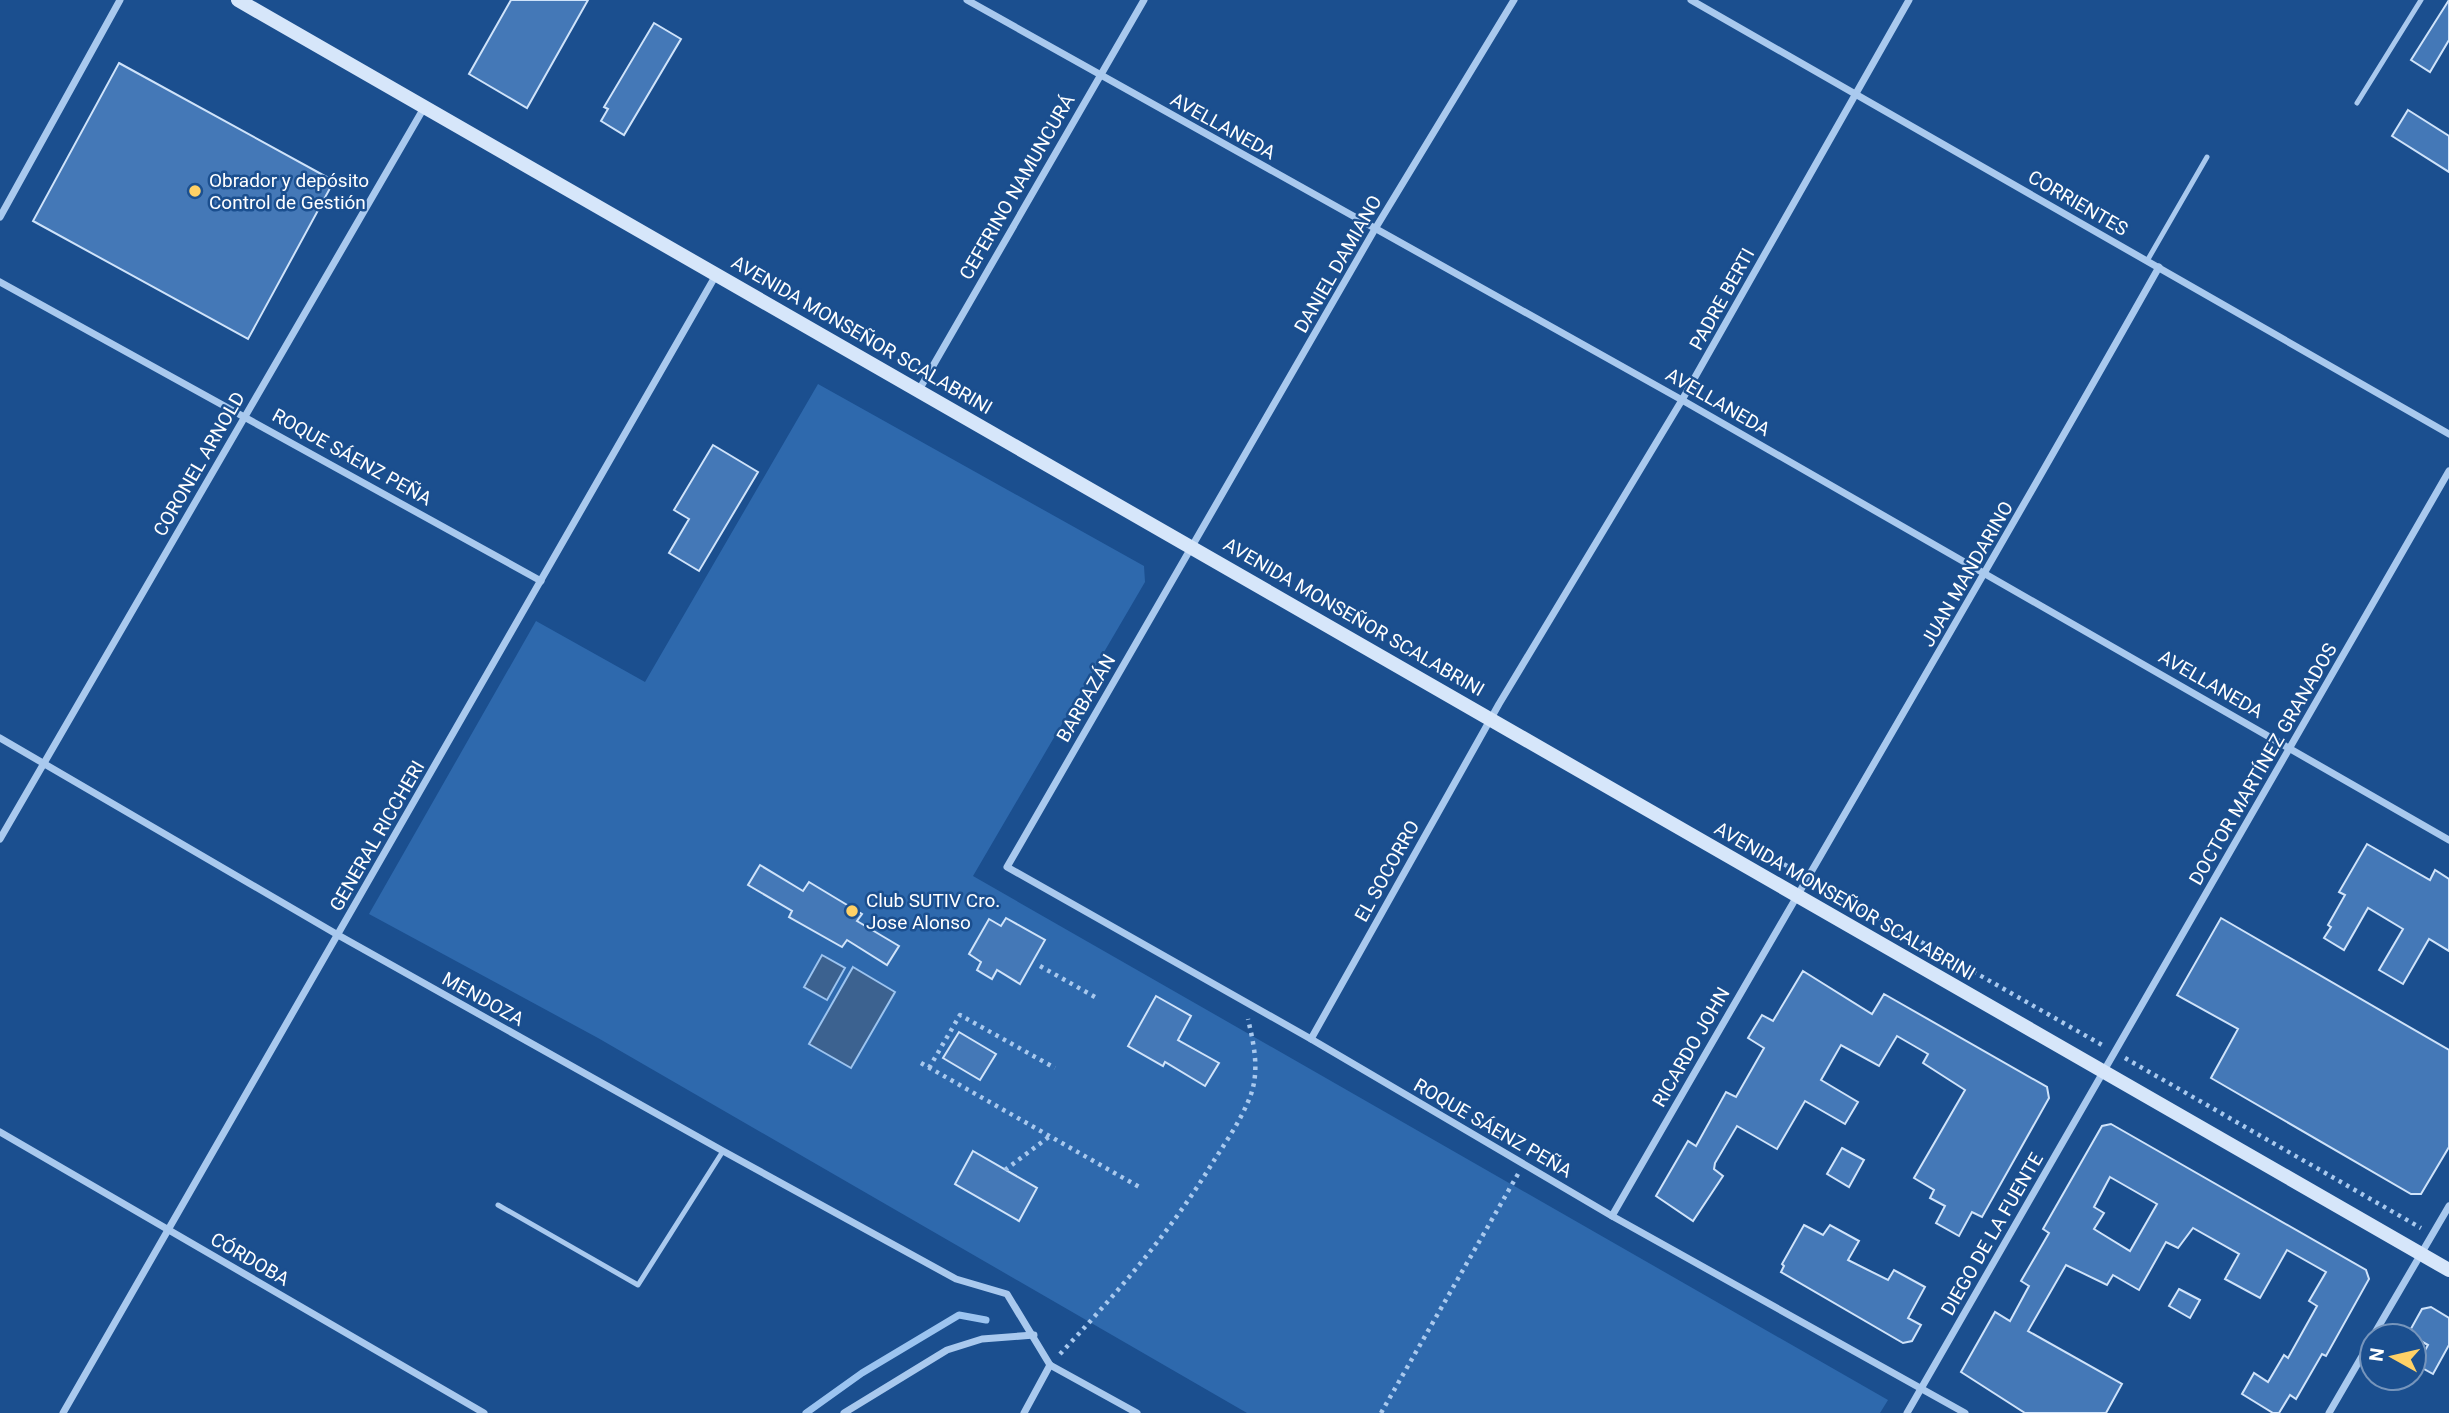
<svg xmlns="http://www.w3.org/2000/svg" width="2449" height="1413" font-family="Roboto,sans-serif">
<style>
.green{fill:#2e69ad}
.water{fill:#3c6290;stroke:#9cc4f0;stroke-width:2}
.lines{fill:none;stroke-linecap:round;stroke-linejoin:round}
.stream{stroke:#9cc4f0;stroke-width:7}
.building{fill:#4478b7;stroke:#cfe3fa;stroke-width:2;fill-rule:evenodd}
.path{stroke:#a9c9ee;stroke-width:4.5;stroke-dasharray:3.5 5;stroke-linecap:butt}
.service{stroke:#a9c9ee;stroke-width:5}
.minor{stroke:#a9c9ee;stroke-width:7}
.secondary{stroke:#d6e6fa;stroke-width:14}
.poi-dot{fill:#ffd166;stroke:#1b4f8f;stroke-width:2.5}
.labels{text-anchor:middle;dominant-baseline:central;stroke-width:5;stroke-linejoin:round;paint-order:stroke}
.street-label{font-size:19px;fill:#fff;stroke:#1b4f8f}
.poi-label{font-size:19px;fill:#fff;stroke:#1b4f8f;text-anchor:start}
</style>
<rect width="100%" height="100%" fill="#1b4f8f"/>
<!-- green -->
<path class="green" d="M818 384 1144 566 1145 582 973 876 1888 1400 1880 1413H1247L598 1038 369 914 536 621 645 682Z"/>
<!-- water -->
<g class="water">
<path d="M822 955 845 968 827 1000 804 987Z"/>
<path d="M853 967 895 992 851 1068 809 1044Z"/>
</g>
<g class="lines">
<!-- stream -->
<path class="stream" d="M806 1413 862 1373 959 1315 986 1320"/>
</g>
<!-- building -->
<g class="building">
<path d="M511 0H588L527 108 469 74Z"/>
<path d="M2449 0V40L2430 72 2411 60Z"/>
<path d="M654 23 681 39 624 135 601 121 608 109 604 107Z"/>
<path d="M119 63 334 181 248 339 33 221Z"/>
<path d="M2408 110 2449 136V172L2392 136Z"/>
<path d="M713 445 758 472 699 571 669 553 689 519 674 510Z"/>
<path d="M2367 844 2430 880 2435 870 2449 879V951L2429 939 2403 984 2379 970 2403 929 2368 908 2344 950 2324 938 2331 927 2328 925 2345 895 2339 892Z"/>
<path d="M760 865 803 891 809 882 862 914 857 921 899 946 887 965 847 940 842 947 789 917 792 911 748 885Z"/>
<path d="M1006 918 1045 940 1020 984 997 970 992 979 977 970 981 962 969 954 989 919 1001 926Z"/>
<path d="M2221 918 2449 1050V1147L2421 1194H2411L2211 1078 2238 1029 2177 995Z"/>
<path d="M1803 971 1872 1014 1884 994 2047 1087 2049 1098 1982 1217 1972 1212 1959 1236 1936 1223 1945 1206 1930 1198 1934 1190 1914 1178 1965 1090 1923 1063 1928 1054 1897 1036 1879 1066 1841 1045 1821 1080 1858 1102 1845 1124 1805 1101 1777 1149 1737 1126 1715 1163 1714 1169 1723 1176 1693 1221 1656 1196 1688 1141 1696 1146 1726 1092 1736 1097 1764 1048 1748 1038 1762 1015 1773 1021Z"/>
<path d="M1156 996 1191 1016 1178 1040 1219 1063 1205 1086 1165 1062 1163 1066 1128 1046Z"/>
<path d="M959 1032 996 1054 980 1080 943 1058Z"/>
<path d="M2111 1124 2366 1270 2369 1279 2326 1356 2322 1354 2296 1399 2290 1395 2279 1413H2273L2242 1394 2254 1373 2268 1382 2284 1355 2288 1358 2317 1306 2309 1301 2326 1272 2287 1250 2260 1298 2225 1279 2239 1254 2193 1228 2178 1248 2166 1242 2139 1290 2113 1275 2107 1285 2066 1265 2028 1331 2122 1384 2106 1413H2025L1961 1372 1995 1312 2010 1321 2029 1286 2021 1281 2049 1233 2043 1229 2102 1126ZM2110 1177 2157 1204 2130 1251 2094 1229 2104 1213 2094 1207Z"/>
<path d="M1842 1148 1864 1160 1849 1187 1827 1174Z"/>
<path d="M973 1151 1037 1188 1019 1221 955 1184Z"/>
<path d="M1804 1225 1823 1235 1830 1225 1859 1241 1848 1260 1888 1280 1894 1270 1925 1287 1908 1318 1921 1325 1912 1341 1903 1343 1781 1272 1784 1266 1782 1264Z"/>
<path d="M2179 1289 2200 1300 2190 1318 2169 1306Z"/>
<path d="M2431 1307 2449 1318V1345L2433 1374 2417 1365 2428 1345 2408 1334 2422 1309Z"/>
</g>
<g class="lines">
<!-- path -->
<g class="path">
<path d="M1769 856 1798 872"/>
<path d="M1818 883 2102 1045"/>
<path d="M1040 966 1095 997"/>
<path d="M2125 1058 2421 1228"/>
<path d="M921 1063 1141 1188"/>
<path d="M929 1068 960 1015 1055 1068"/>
<path d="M1005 1170 1050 1136"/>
<path d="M1060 1354C1116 1294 1170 1233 1213 1162 1226 1142 1241 1120 1250 1097 1260 1071 1254 1045 1248 1019"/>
<path d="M1381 1413 1518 1174"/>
</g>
<!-- service -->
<g class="service">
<path d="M2357 103 2421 0"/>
<path d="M2147 261 2207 157"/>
<path d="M498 1205 638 1285 723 1151"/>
</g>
<!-- minor -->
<g class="minor">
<path d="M967 0 1682 400 2449 840"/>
<path d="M1514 0 1375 229 1007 867 1311 1039 1612 1216 1965 1413"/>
<path d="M1691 0 2449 434"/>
<path d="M0 217 120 0"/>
<path d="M0 282 541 581"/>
<path d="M919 390 1144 0"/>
<path d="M0 738 338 935 723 1151 956 1279 1007 1294 1050 1365"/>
<path d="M0 839 425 106"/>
<path d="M1311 1039 1499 704 1682 400 1909 0"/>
<path d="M0 1132 484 1413"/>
<path d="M1612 1216C1794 899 1980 585 2159 267"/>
<path d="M2373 1336 2449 1206"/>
<path d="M1050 1365 1137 1413"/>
<path d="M63 1413 716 275"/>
<path d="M844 1413 947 1350 982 1339 1034 1335"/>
<path d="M1024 1413 1050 1365"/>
<path d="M1907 1413 2449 471"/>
<path d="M2329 1413 2372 1339"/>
</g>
<!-- secondary -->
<path class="secondary" d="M238 0 2449 1270"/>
</g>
<!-- markers -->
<g class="poi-dot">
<circle cx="195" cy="191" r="7"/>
<circle cx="852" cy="911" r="7"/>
</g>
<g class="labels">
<!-- street labels -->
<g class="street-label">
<text transform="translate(1223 126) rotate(29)">AVELLANEDA</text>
<text transform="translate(1017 187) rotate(-60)">CEFERINO NAMUNCURÁ</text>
<text transform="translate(2078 203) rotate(30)">CORRIENTES</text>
<text transform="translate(1338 264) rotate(-60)">DANIEL DAMIANO</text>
<text transform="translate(1722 299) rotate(-61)">PADRE BERTI</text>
<text transform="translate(862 335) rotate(30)">AVENIDA MONSEÑOR SCALABRINI</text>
<text transform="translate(1718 402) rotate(30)">AVELLANEDA</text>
<text transform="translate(352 457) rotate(29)">ROQUE SÁENZ PEÑA</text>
<text transform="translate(199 464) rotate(-60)">CORONEL ARNOLD</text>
<text transform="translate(1967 574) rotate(-60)">JUAN MANDARINO</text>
<text transform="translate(1354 617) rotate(30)">AVENIDA MONSEÑOR SCALABRINI</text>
<text transform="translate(2211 684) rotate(30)">AVELLANEDA</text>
<text transform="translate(1086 698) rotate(-60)">BARBAZÁN</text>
<text transform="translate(2263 764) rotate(-60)">DOCTOR MARTÍNEZ GRANADOS</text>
<text transform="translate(377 836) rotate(-60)">GENERAL RICCHERI</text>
<text transform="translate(1387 871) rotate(-61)">EL SOCORRO</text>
<text transform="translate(1845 901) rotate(30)">AVENIDA MONSEÑOR SCALABRINI</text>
<text transform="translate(483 999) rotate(29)">MENDOZA</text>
<text transform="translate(1691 1047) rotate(-60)">RICARDO JOHN</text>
<text transform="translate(1493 1128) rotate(30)">ROQUE SÁENZ PEÑA</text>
<text transform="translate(1992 1234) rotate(-60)">DIEGO DE LA FUENTE</text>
<text transform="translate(250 1259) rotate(30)">CÓRDOBA</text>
</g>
<!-- poi labels -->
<g class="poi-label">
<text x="209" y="180">Obrador y depósito<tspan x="209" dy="22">Control de Gestión</tspan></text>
<text x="866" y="900">Club SUTIV Cro.<tspan x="866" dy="22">Jose Alonso</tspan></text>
</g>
</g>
<!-- north arrow -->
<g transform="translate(2393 1357) rotate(278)"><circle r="33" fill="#1b4f8f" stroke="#7695bc" stroke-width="2"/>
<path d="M0-5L12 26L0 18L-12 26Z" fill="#ffd166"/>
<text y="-10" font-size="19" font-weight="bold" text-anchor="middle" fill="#ffffff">N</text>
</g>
</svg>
